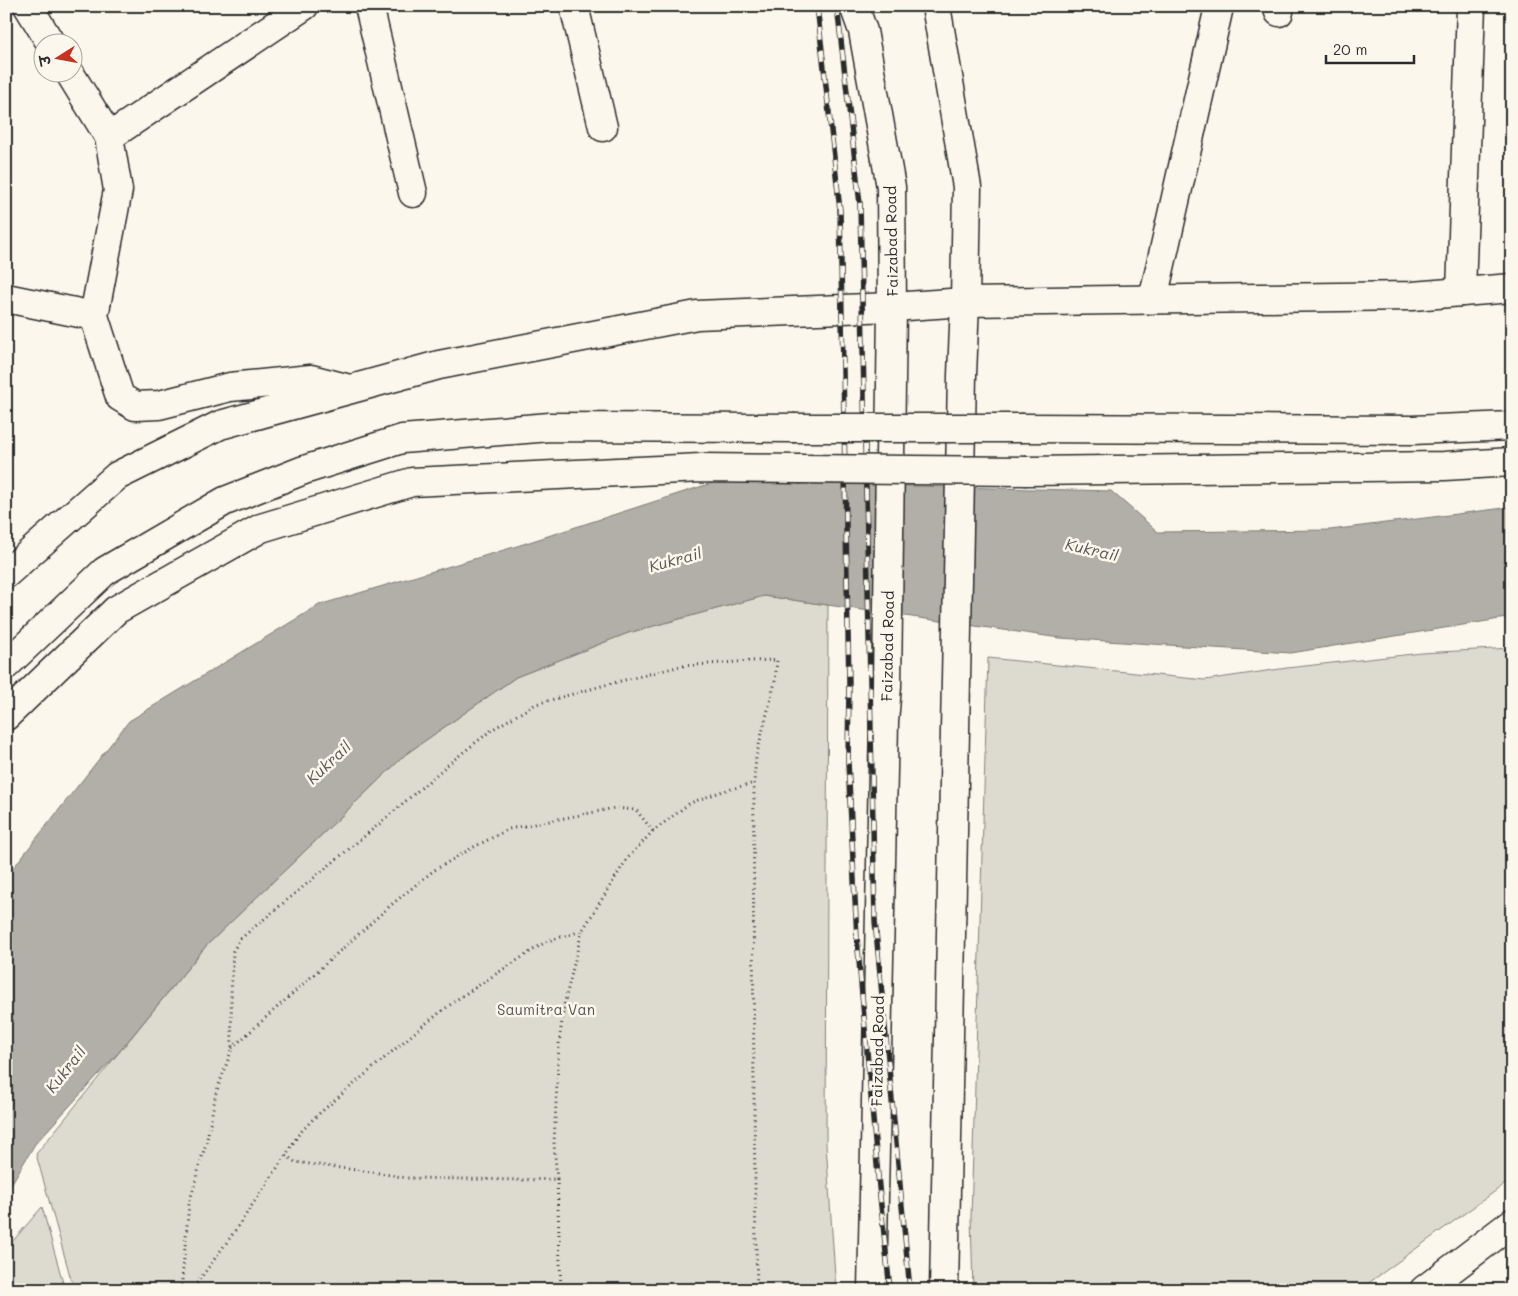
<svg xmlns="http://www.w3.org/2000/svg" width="1518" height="1296" font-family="Mali,'Playpen Sans Deva',sans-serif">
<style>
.green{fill:#dddad0;stroke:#84827e}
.water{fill:#b1afa7;stroke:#7b7a75}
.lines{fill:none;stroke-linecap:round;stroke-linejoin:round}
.minor-casing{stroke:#2b2b2b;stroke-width:31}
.major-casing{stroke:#2b2b2b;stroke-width:31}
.path{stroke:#2b2b2b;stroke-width:3;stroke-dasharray:1 4;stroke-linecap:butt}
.minor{stroke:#fbf7ec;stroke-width:28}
.major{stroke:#fbf7ec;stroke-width:28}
.rail-casing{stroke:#2b2b2b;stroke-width:5.5}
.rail{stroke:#fbf7ec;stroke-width:4;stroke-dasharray:11;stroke-linecap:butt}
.minor-bridge-casing{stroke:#2b2b2b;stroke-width:31;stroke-linecap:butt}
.minor-bridge{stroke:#fbf7ec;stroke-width:28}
.labels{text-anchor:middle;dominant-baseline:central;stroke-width:5;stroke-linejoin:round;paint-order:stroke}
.street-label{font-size:15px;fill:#2b2b2b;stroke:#fbf7ec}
.park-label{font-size:15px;fill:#585754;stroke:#fbf7ec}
.water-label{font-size:16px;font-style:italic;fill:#5a5956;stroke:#fbf7ec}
</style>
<rect width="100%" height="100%" fill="#fbf7ec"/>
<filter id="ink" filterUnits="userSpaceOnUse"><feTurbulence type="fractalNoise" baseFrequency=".02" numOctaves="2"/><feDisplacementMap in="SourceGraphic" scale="10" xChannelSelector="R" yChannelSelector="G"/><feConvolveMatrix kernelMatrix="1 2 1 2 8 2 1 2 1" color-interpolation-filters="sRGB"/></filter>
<g filter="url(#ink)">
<!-- green -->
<g class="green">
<path d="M764 596 828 605 826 1144 836 1290H74L36 1154 206 946 406 754 516 677 628 633Z"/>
<path d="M1512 648V1179L1359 1290H973L971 1217 988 658 1205 680 1287 668 1422 653Z"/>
<path d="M42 1207 65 1290H6V1249Z"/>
</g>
<!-- water -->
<path class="water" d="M718 481 1111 491 1158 532 1330 530 1512 507V617L1291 653 1060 638 764 596 628 633 516 677 406 754 206 946 119 1052 35 1144 6 1193V877L129 721 319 605 514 547Z"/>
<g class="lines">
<defs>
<g id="minor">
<path d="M28 6 50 42"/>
<path d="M369 6 413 193"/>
<path d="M574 6 603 127"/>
<path d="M1277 6 1279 12"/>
<path d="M69 72 109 137 118 190 94 316 120 397 135 406 159 405 230 387 311 379 350 389"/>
<path d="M109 137 304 6"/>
<path d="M1461 292 1471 6"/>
<path d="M6 298 94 316"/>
<path d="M1153 299 1219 7"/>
<path d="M1023 428 1412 430 1512 426"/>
<path d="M1027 471 1444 466 1512 462"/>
<path d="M6 574 117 476 220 425 439 365 697 315 892 307 965 302 1412 296 1512 288"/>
<path d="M6 665 105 571 225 501 304 470 402 439 550 427 793 428"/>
<path d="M6 716 116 610 261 528 412 482 701 468 799 469"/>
<path d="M1424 1290 1512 1223"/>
</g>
<g id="major">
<path d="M854 6 863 31 891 187 892 307 887 686 884 722 872 1290"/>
<path d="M936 6 967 187 965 302 962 375 944 1290"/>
</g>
</defs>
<!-- minor casing -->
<use href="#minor" class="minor-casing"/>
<!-- major casing -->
<use href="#major" class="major-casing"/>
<!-- path -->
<g class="path">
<path d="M232 1048 391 905 433 871 472 848 509 829 615 808 636 810 653 831"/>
<path d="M286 1155 295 1162 379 1173 407 1178 522 1180 557 1179 554 1144 559 1044 564 1005 582 931"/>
<path d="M557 1179 561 1290"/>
<path d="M181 1290 189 1204 207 1139 216 1093 232 1049 231 994 233 951 240 939 378 825 451 762 493 729 536 704 609 684 681 666 750 661 777 660 775 682 756 757 754 783C753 952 753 1121 757 1290"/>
<path d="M189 1290 197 1283 232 1235 286 1155 298 1135 315 1117 420 1028 459 998 547 941 582 931 627 859 653 831 690 803 723 791 754 783"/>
</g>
<!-- minor -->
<use href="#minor" class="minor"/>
<!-- major -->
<use href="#major" class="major"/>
<defs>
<g id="rail">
<path d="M817 6 840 210 849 684 848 762 857 938 879 1187 890 1290"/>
<path d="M837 6 860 204 875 921 910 1290"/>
</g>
</defs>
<!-- rail casing -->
<use href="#rail" class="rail-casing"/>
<!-- rail -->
<use href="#rail" class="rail"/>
<defs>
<g id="minor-bridge">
<path d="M793 428H1023"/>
<path d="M799 469 1027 471"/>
</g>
</defs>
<!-- minor-bridge casing -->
<use href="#minor-bridge" class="minor-bridge-casing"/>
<!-- minor-bridge -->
<use href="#minor-bridge" class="minor-bridge"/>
</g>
</g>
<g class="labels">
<!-- street labels -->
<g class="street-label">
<text transform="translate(891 241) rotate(-91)">Faizabad Road</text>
<text transform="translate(887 646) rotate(-89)">Faizabad Road</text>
<text transform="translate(877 1051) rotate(-89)">Faizabad Road</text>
</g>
<!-- park labels -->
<g class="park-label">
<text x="546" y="1009">Saumitra Van</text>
</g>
<!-- water labels -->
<g class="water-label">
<text transform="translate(1092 549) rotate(13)">Kukrail</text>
<text transform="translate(675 559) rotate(-15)">Kukrail</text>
<text transform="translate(328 762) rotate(-43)">Kukrail</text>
<text transform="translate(65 1069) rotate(-52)">Kukrail</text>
</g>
</g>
<!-- margin -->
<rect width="1518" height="1296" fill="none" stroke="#fbf7ec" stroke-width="25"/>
<rect x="12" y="12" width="1493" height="1271" fill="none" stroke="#2b2b2b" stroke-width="2" filter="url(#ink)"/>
<!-- north arrow -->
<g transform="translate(58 58) rotate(259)"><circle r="24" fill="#fbf7ec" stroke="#a8a59f"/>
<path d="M0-4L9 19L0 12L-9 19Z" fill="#c8321e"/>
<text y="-8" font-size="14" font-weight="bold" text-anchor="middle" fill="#2b2b2b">उ</text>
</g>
<!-- scale -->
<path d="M1326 55v8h88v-8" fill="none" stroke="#2b2b2b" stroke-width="2.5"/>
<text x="1333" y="55" font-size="15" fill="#2b2b2b" stroke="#fbf7ec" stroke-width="4" paint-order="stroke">20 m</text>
</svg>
